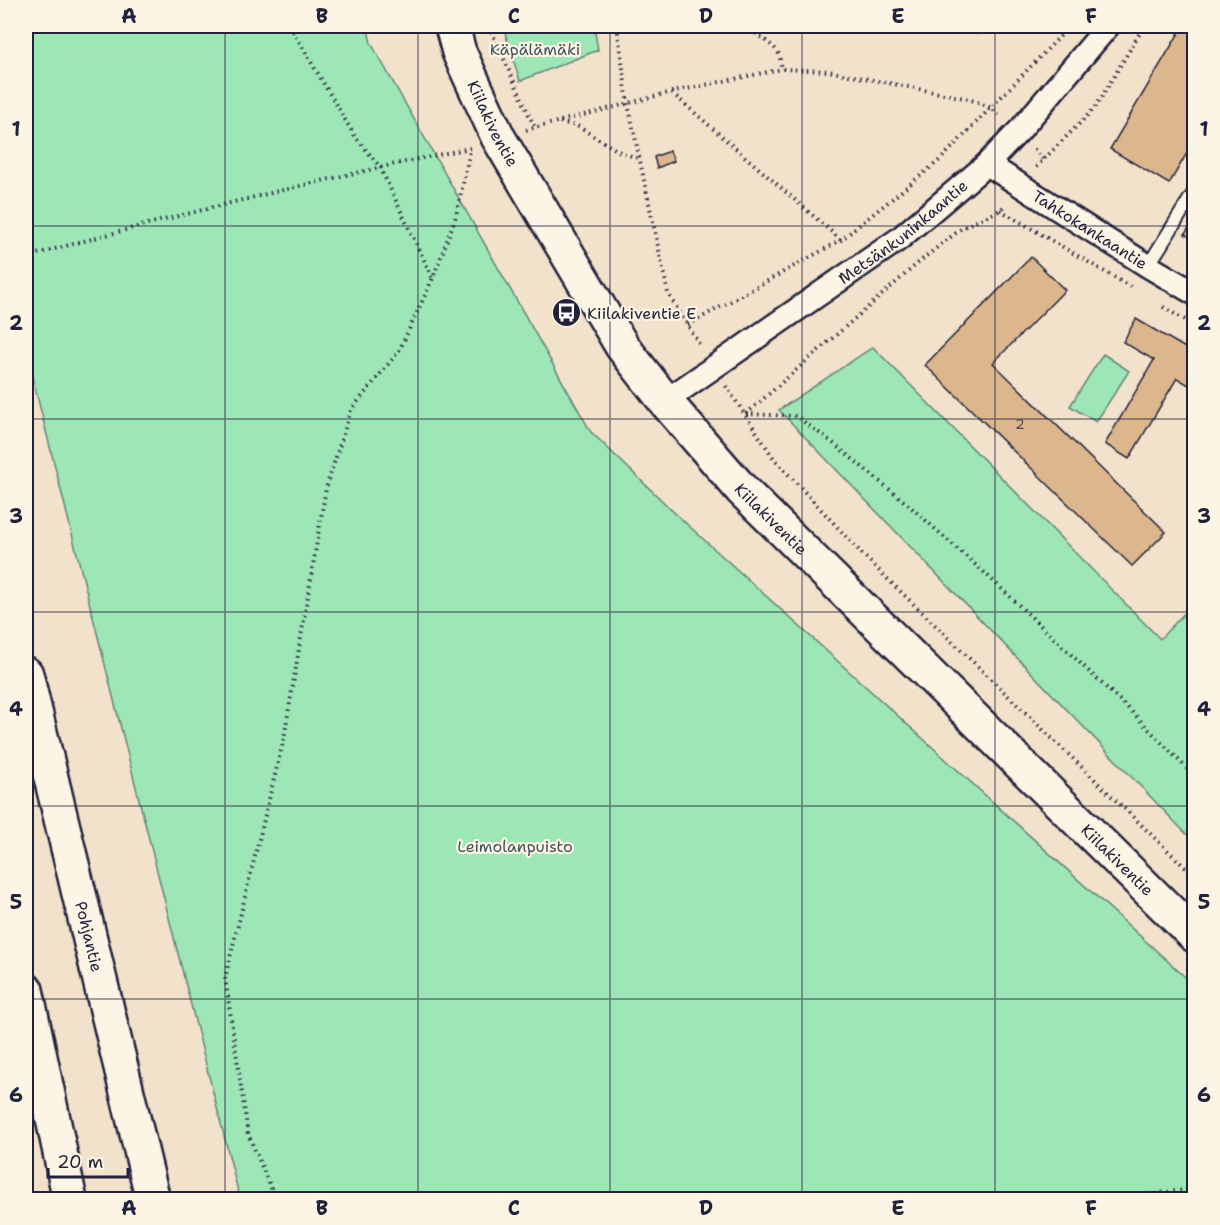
<svg xmlns="http://www.w3.org/2000/svg" width="1220" height="1225" font-family="'Shantell Sans',sans-serif">
<style>
.green{fill:#9de6b6;stroke:#608478;stroke-width:1.5}
.building{fill:#dcb78d;stroke:#22223b;stroke-width:1.5}
.lines{fill:none;stroke-linecap:round;stroke-linejoin:round}
.lane-casing{stroke:#22223b;stroke-width:16}
.street-casing{stroke:#22223b;stroke-width:27}
.secondary-casing{stroke:#22223b;stroke-width:38}
.highway-casing{stroke:#22223b;stroke-width:38}
.path{stroke:#22223b;stroke-width:4;stroke-dasharray:1.5 4.5;stroke-linecap:butt}
.lane{stroke:#fcf5e5;stroke-width:12}
.street{stroke:#fcf5e5;stroke-width:22}
.secondary{stroke:#fcf5e5;stroke-width:33}
.highway{stroke:#fcf5e5;stroke-width:33}
.grid{fill:none;stroke:#22223b;stroke-width:1.5;stroke-opacity:0.55}
.labels{text-anchor:middle;dominant-baseline:central;stroke-width:4.5;stroke-linejoin:round;paint-order:stroke}
.number-label{font-size:14px;fill:#504750}
.park-label{font-size:16px;fill:#41535a;stroke:#fcf5e5}
.street-label{font-size:16px;fill:#22223b;stroke:#fcf5e5}
.poi-label{font-size:16px;fill:#22223b;stroke:#fcf5e5;text-anchor:start}
.neatline{fill:none;stroke:#22223b;stroke-width:2}
.grid-label{font-size:20px;text-anchor:middle;font-weight:bold;fill:#22223b}
</style>
<rect width="100%" height="100%" fill="#f2e2cb"/>
<filter id="ink" filterUnits="userSpaceOnUse"><feTurbulence type="fractalNoise" baseFrequency=".0167" numOctaves="2"/><feDisplacementMap in="SourceGraphic" scale="12" xChannelSelector="R" yChannelSelector="G"/><feConvolveMatrix kernelMatrix="1 2 1 2 8 2 1 2 1" color-interpolation-filters="sRGB"/></filter>
<g filter="url(#ink)">
<!-- green -->
<g class="green">
<path d="M26 26H367L371 43 591 432 679 517 1194 985V1199H240L26 352Z"/>
<path d="M503 26H594L598 50 520 81Z"/>
<path d="M873 347 1160 639 1194 603V842L779 410Z"/>
<path d="M1103 354 1129 371 1096 422 1070 406Z"/>
</g>
<!-- building -->
<g class="building">
<path d="M935 26H987L978 34Z"/>
<path d="M1183 26H1194V141L1169 184 1110 149Z"/>
<path d="M670 151 674 161 657 168 654 157Z"/>
<path d="M1194 220V240L1185 234Z"/>
<path d="M1031 257 1065 290 993 363 1166 532 1132 566 925 365Z"/>
<path d="M1136 319 1194 353V388L1177 378 1129 459 1105 444 1154 360 1123 342Z"/>
</g>
<g class="lines">
<defs>
<path id="lane" d="M1148 266 1193 194 1194 195"/>
<g id="street">
<path id="s1" d="M987 164 1148 266 1194 293"/>
<path id="s2" d="M665 401 899 239 987 164 1019 131 1108 26"/>
</g>
<g id="secondary">
<path id="s3" d="M452 26 459 52 498 137 622 346 665 401 742 490 1194 935"/>
</g>
<g id="highway">
<path id="s4" d="M26 674 153 1200"/>
<path d="M26 990 70 1200"/>
</g>
</defs>
<!-- lane casing -->
<use href="#lane" class="lane-casing"/>
<!-- street casing -->
<use href="#street" class="street-casing"/>
<!-- secondary casing -->
<use href="#secondary" class="secondary-casing"/>
<!-- highway casing -->
<use href="#highway" class="highway-casing"/>
<!-- path -->
<g class="path">
<path d="M290 26 354 135 380 167 432 277"/>
<path d="M489 26 535 128"/>
<path d="M617 26 628 104 668 293 701 347"/>
<path d="M746 26 774 47 779 54 782 69"/>
<path d="M672 93 841 240"/>
<path d="M560 122 577 126 620 152 640 159"/>
<path d="M526 130 672 92 782 69 828 71 969 99 990 107 1001 117"/>
<path d="M1034 149 1043 159"/>
<path d="M1036 167 1095 108 1144 26"/>
<path d="M1000 210 1134 289"/>
<path d="M26 257C173 216 321 179 470 148"/>
<path d="M1163 307 1194 325"/>
<path d="M688 325 841 240 940 160 1070 26"/>
<path d="M726 386 775 460 867 559 1194 876"/>
<path d="M746 414 796 416 833 443 905 502 987 575 1132 712 1194 776"/>
<path d="M746 414 925 257 962 228 1000 210 1005 205"/>
<path d="M276 1200 248 1134 225 978 284 738 326 488 351 410 399 351 433 278 456 216 470 151"/>
<path d="M1096 1200 1194 1189"/>
</g>
<!-- lane -->
<use href="#lane" class="lane"/>
<!-- street -->
<use href="#street" class="street"/>
<!-- secondary -->
<use href="#secondary" class="secondary"/>
<!-- highway -->
<use href="#highway" class="highway"/>
</g>
</g>
<!-- grid -->
<path class="grid" d="M225 26V1200M418 26V1200M610 26V1200M802 26V1200M995 26V1200M26 226H1194M26 419H1194M26 612H1194M26 806H1194M26 999H1194"/>
<!-- icons -->
<defs>
<symbol id="bus-disc" viewBox="-11 -11 22 22"><circle r="9.5" fill="#22223b" stroke="#fcf5e5"/><path d="M-5-6H5V4H4V6H2V4H-2V6H-4V4H-5ZM-3.5-4V0h7V-4ZM-3.5 1.2v1.5H-2V1.2ZM2 1.2v1.5H3.5V1.2Z" fill="#fff"/></symbol>
</defs>
<g fill-rule="evenodd">
<use href="#bus-disc" x="550" y="296" width="33" height="33"/>
</g>
<g class="labels">
<!-- number labels -->
<g class="number-label">
<text x="1020" y="424">2</text>
</g>
<!-- park labels -->
<g class="park-label">
<text x="535" y="49">Käpälämäki</text>
<text x="515" y="846">Leimolanpuisto</text>
</g>
<!-- street labels -->
<g class="street-label">
<text stroke="none"><textPath href="#s3" startOffset="106">Kiilakiventie</textPath></text>
<text stroke="none"><textPath href="#s1" startOffset="122">Tahkokankaantie</textPath></text>
<text stroke="none"><textPath href="#s2" startOffset="292">Metsänkuninkaantie</textPath></text>
<text stroke="none"><textPath href="#s3" startOffset="592">Kiilakiventie</textPath></text>
<text stroke="none"><textPath href="#s3" startOffset="1078">Kiilakiventie</textPath></text>
<text stroke="none"><textPath href="#s4" startOffset="270">Pohjantie</textPath></text>
</g>
<!-- poi labels -->
<g class="poi-label">
<text x="587" y="313">Kiilakiventie E</text>
</g>
</g>
<!-- margin -->
<rect width="1220" height="1225" fill="none" stroke="#fcf5e5" stroke-width="66"/>
<!-- scale -->
<path d="M48 1168v9h80v-9" fill="none" stroke="#22223b" stroke-width="3"/>
<text x="57" y="1168" font-size="18" fill="#22223b" stroke="#fcf5e5" stroke-width="4.5" paint-order="stroke">20 m</text>
<rect x="33" y="33" width="1154" height="1159" class="neatline"/>
<g class="grid-label">
<text x="129" y="23">A</text>
<text x="322" y="23">B</text>
<text x="514" y="23">C</text>
<text x="706" y="23">D</text>
<text x="898" y="23">E</text>
<text x="1091" y="23">F</text>
<text x="16" y="136">1</text>
<text x="1204" y="136">1</text>
<text x="16" y="330">2</text>
<text x="1204" y="330">2</text>
<text x="16" y="523">3</text>
<text x="1204" y="523">3</text>
<text x="16" y="716">4</text>
<text x="1204" y="716">4</text>
<text x="16" y="909">5</text>
<text x="1204" y="909">5</text>
<text x="16" y="1102">6</text>
<text x="1204" y="1102">6</text>
<text x="129" y="1215">A</text>
<text x="322" y="1215">B</text>
<text x="514" y="1215">C</text>
<text x="706" y="1215">D</text>
<text x="898" y="1215">E</text>
<text x="1091" y="1215">F</text>
</g>
</svg>
